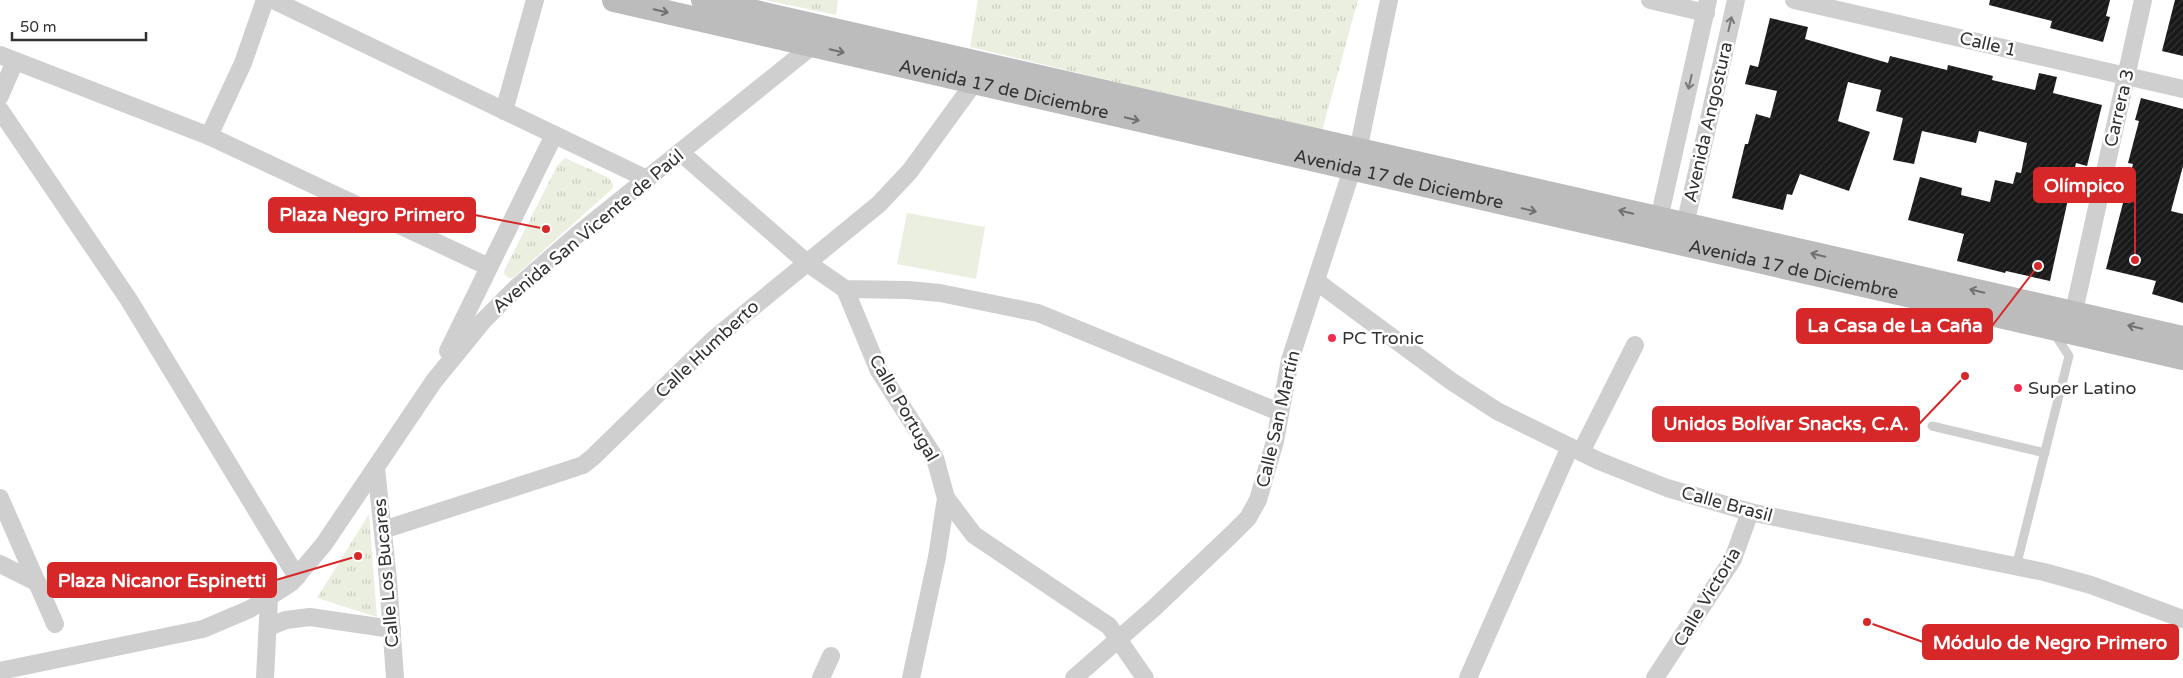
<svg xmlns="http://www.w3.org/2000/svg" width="2183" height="678" font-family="'Varela Round',sans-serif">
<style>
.grass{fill:url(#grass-tufts)}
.pitch{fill:#eaefe0}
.building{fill:url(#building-hatch)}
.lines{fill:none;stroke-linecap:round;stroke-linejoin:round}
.lane{stroke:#cfcfcf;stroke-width:9}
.street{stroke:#cfcfcf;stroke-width:18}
.secondary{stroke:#bcbcbc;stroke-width:24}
.oneway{stroke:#707070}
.oneway2{stroke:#797979}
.poi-dot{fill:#ef2e50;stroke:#fff;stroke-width:2}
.labels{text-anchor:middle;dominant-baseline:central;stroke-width:5;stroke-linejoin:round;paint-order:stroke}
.street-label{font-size:18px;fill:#323232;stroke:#fff}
.poi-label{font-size:18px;fill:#323232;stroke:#fff;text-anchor:start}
.leader{fill:none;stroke:#d62828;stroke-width:2}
.callout-dot{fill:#d62828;stroke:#fff;stroke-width:2}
.callout{fill:#d62828;stroke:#d62828;stroke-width:2}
.callout-label{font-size:19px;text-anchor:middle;font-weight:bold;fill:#fff}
</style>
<defs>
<pattern id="grass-tufts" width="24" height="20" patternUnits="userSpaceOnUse" patternTransform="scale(1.25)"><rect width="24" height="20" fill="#eaefe0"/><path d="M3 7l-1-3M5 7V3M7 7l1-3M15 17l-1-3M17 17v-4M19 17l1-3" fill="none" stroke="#c9cdc1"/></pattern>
<pattern id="building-hatch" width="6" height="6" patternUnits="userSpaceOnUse" patternTransform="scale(1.25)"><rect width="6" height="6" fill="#191919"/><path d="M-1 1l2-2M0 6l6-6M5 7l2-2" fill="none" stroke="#323232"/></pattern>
</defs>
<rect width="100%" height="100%" fill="#fff"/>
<!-- grass -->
<g class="grass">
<path d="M765 0H838L836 15Z"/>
<path d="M978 0H1358L1322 131 970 47Z"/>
<path d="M565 158 609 178 613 184V188L513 278H509L504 274 505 269 557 166Z"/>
<path d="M369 514 377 617 317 598Z"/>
</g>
<!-- pitch -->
<path class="pitch" d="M907 213 985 227 976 279 897 264Z"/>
<!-- building -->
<g class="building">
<path d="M1990 0H2110L2106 16 2110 17 2103 42 2050 28 2052 21 1989 5Z"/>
<path d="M2175 0H2183V56L2162 51Z"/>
<path d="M1770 18 1808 27 1805 39 1888 63 1890 56 1947 70 1948 65 1993 76 1992 80 2035 90 2039 73 2057 77 2053 93 2102 105 2087 166 2076 163 2050 281 2006 271 2005 273 1957 261 1964 234 1908 220 1920 177 1962 188 1961 195 1990 202 1995 180 2013 184 2016 172 2021 173 2027 143 1979 131 1976 143 1922 131 1914 164 1893 160 1903 118 1876 111 1881 90 1848 82 1838 121 1870 132 1849 191 1800 174 1792 195 1787 194 1783 210 1732 198 1745 144H1748L1756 114 1770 118 1777 91 1745 84 1750 65 1758 67Z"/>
<path d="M2141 98 2183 109V166L2171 211 2183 214V303L2152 294 2156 281 2106 269 2133 164 2128 163 2139 121 2135 120Z"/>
</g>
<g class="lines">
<!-- lane -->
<g class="lane">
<path d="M1932 426 2045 453"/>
<path d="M2016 567 2069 356 2054 333"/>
</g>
<!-- street -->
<g class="street">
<path d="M273 0 647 179"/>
<path d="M1650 0 1706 13"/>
<path d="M1794 0 2183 89"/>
<path d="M0 55 209 136 489 267"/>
<path d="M0 96 15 61"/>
<path d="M0 110 129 300 297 577"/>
<path d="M504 111 535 0"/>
<path d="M209 136 243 63 265 0"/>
<path d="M680 152 806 262 845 289 908 290 940 293 1038 313 1279 412"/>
<path d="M1657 228 1708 0"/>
<path d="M1683 234 1736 0"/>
<path d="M1316 281 1451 381 1497 411 1599 461 1667 488 1750 512 2044 572 2091 585 2183 619"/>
<path d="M845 289 879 371 935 458 946 498 937 557 911 678"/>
<path d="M2071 325 2143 0"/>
<path d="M448 351 554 135"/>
<path d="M1581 452 1635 345"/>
<path d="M376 468 388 580 395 678"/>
<path d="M0 498 55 624"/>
<path d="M946 498 974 535 1109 626 1145 678"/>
<path d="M383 530 562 472 583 465 593 457 714 339 879 204 910 171 974 83"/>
<path d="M0 564 38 583"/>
<path d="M268 627 286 620 310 617 392 629"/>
<path d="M0 671 203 629 250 609 291 583 324 544 434 381 483 321 515 289 577 235 812 46"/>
<path d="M265 678 269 598"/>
<path d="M821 678 831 656"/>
<path d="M1074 678 1154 608 1230 536 1248 518 1258 500 1275 441 1290 360 1358 151 1389 0"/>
<path d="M1468 678 1570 447"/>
<path d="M1655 678 1733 559 1750 512"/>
</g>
<!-- secondary -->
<g class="secondary">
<path id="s1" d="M614 0 2183 358"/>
<path d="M703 0 2183 338"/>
</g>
</g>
<!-- one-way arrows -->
<defs><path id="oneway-shaft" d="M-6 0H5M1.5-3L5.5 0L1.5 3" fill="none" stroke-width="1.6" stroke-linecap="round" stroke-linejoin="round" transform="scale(1.25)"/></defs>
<g class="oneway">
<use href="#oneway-shaft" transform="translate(661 11) rotate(13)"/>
<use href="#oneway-shaft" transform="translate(837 51) rotate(13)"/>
<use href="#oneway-shaft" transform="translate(1132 119) rotate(13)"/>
<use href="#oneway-shaft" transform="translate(1529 210) rotate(13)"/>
<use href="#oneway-shaft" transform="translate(1626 212) rotate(-167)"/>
<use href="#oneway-shaft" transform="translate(1818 255) rotate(-167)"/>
<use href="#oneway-shaft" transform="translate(1977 291) rotate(-167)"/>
<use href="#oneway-shaft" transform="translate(2135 327) rotate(-167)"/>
</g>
<g class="oneway2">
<use href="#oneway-shaft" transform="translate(1730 24) rotate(-77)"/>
<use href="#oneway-shaft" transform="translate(1690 82) rotate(103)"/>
</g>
<!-- markers -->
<g class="poi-dot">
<circle cx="1332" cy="338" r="5"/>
<circle cx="2018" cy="388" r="5"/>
</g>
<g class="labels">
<!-- street labels -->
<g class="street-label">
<text transform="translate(1988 44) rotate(13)">Calle 1</text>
<text stroke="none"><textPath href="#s1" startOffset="400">Avenida 17 de Diciembre</textPath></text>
<text transform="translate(2119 108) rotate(-77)">Carrera 3</text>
<text transform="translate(1708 122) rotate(-77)">Avenida Angostura</text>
<text stroke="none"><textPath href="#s1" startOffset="805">Avenida 17 de Diciembre</textPath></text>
<text transform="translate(588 231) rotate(-40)">Avenida San Vicente de Paúl</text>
<text stroke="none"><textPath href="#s1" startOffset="1210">Avenida 17 de Diciembre</textPath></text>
<text transform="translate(707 349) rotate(-43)">Calle Humberto</text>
<text transform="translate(904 408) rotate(60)">Calle Portugal</text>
<text transform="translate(1278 419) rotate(-77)">Calle San Martín</text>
<text transform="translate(1727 504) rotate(15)">Calle Brasil</text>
<text transform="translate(386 573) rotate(-95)">Calle Los Bucares</text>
<text transform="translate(1707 597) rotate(-59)">Calle Victoria</text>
</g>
<!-- poi labels -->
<g class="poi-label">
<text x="1342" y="338">PC Tronic</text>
<text x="2028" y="388">Super Latino</text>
</g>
</g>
<!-- callouts -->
<path class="leader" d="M2135 260L2135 185M546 229L475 215M2038 266L1992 326M1965 376L1919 424M358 556L276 580M1867 622L1923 642"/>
<g class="callout-dot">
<circle cx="2135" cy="260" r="5"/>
<circle cx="546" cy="229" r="5"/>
<circle cx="2038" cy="266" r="5"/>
<circle cx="1965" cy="376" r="5"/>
<circle cx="358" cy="556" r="5"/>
<circle cx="1867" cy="622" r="5"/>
</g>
<g class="callout">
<rect x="2034" y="168" width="101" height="34" rx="5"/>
<rect x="269" y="198" width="206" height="34" rx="5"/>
<rect x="1797" y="309" width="195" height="34" rx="5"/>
<rect x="1653" y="407" width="266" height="34" rx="5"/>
<rect x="48" y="563" width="228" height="34" rx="5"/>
<rect x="1923" y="625" width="255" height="34" rx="5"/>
</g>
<g class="callout-label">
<text x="2084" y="192">Olímpico</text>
<text x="372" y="221">Plaza Negro Primero</text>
<text x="1895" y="332">La Casa de La Caña</text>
<text x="1786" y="430">Unidos Bolívar Snacks, C.A.</text>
<text x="162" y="587">Plaza Nicanor Espinetti</text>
<text x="2050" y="649">Módulo de Negro Primero</text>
</g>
<!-- scale -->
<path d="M12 32v8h134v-8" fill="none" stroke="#323232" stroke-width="2.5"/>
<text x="20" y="32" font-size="15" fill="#323232" stroke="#ffffff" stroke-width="4" paint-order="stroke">50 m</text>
</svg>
